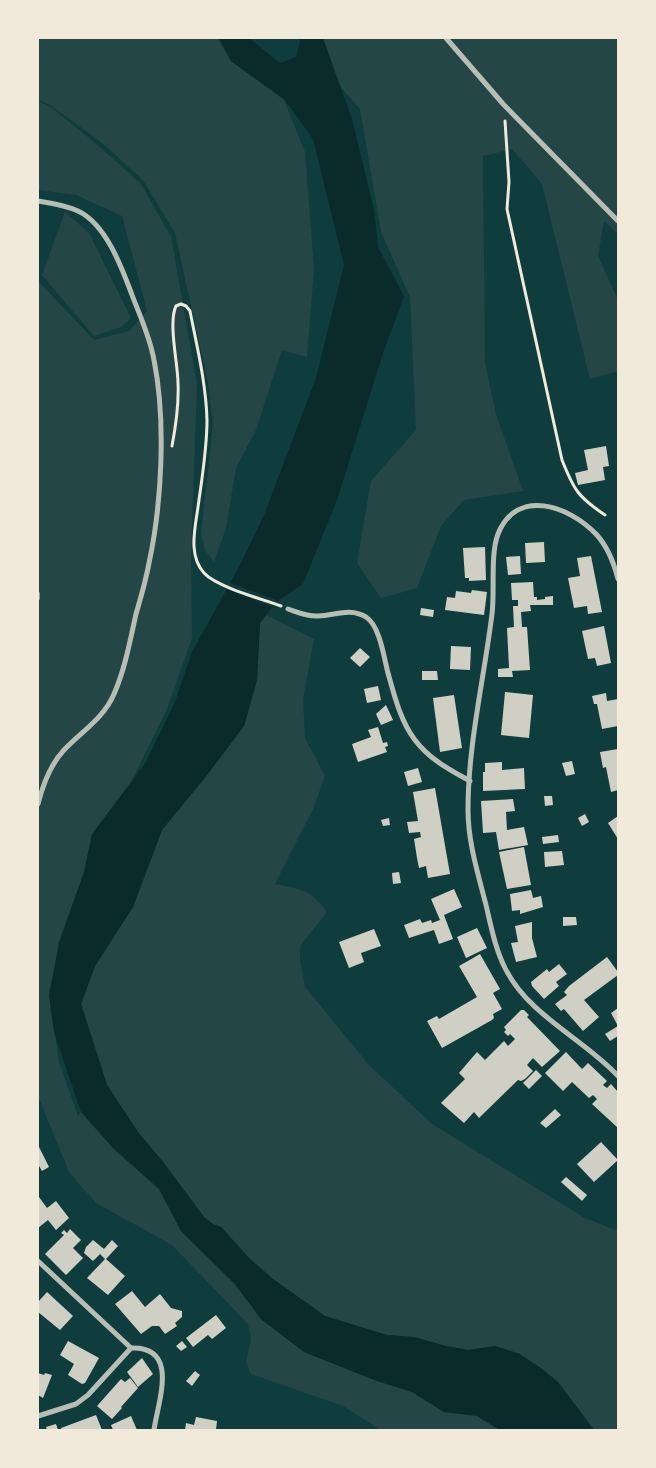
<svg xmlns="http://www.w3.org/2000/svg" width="656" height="1468" font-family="Helvetica,sans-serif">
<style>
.green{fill:#244646}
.water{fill:#0a2a2b}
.pier{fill:#0f3d3e}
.building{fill:#cfcfc3}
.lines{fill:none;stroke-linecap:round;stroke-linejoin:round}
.path{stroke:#f1e9da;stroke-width:3}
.minor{stroke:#b8beb3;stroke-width:5}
</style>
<rect width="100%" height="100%" fill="#0f3d3e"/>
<!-- green -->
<g class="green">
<path d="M38 38H217L231 61 284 100 305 152 314 269 307 357 282 350 256 430 236 468 226 528 214 562 205 550 201 534 213 424 208 382 175 233 143 180 101 142 50 105 38 100Z"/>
<path d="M297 38H618V234L604 221 598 256 618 300V371L590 379 542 184 512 149 483 156 485 363 496 414 523 491 464 500 441 526 417 588 381 598 357 563 371 481 416 430 410 297 381 232 360 109Z"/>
<path d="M38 101 51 107 100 147 141 184 171 237 197 384 191 553 192 638 167 709 82 882 49 990 59 1062 78 1116 81 1112 114 1149 159 1189 181 1231 234 1283 261 1319 304 1352 377 1381 412 1392 444 1412 477 1416 500 1430H379L376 1427 343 1406 251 1374 246 1362 251 1339 248 1324 172 1245 96 1203 69 1172 38 1096V281L94 340 129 331 147 311 122 216 76 195 38 190Z"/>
<path d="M65 212 89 233 131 318 121 327 94 336 42 275Z"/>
<path d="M266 615 314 639 303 699 305 738 325 776 313 809 275 884C302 890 309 888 327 912L300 946V960L305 987 369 1065 432 1124 585 1218 618 1231V1430H594L558 1382 542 1369 519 1354 495 1346 468 1350 446 1346 414 1337 387 1335 348 1323 325 1316 273 1279 249 1258 221 1227 213 1224 204 1217 163 1162 138 1132 107 1085 81 1004 95 966 133 907 162 830 207 775 244 726 257 680 260 623Z"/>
</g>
<!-- water -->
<path class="water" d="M219 38H249L280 63 296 57 300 42 298 38H323L352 119 374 210 378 247 404 296 383 353 337 500 303 584 276 602 260 623 257 680 244 726 207 775 162 830 133 907 95 966 81 1004 107 1085 138 1132 163 1162 204 1217 213 1224 221 1227 249 1258 273 1279 325 1316 348 1323 387 1335 414 1337 446 1346 468 1350 495 1346 520 1354 542 1369 558 1382 594 1430H500L477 1416 444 1412 412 1392 377 1381 304 1352 261 1319 234 1283 181 1231 159 1189 114 1149 81 1112 54 1032 49 996 59 942 84 872 92 834 146 762 175 702 192 652 239 567 264 515 316 378 344 265 313 139 284 99 231 61Z"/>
<!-- pier -->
<path class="pier" d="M228 582 281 602 275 608 224 588Z"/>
<!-- building -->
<g class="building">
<path d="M606 446 609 466 603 467 605 480 578 485 575 473 588 470 584 450Z"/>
<path d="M544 542 545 562 526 563 525 543Z"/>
<path d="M485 547 486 580 469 581V578H465L463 548Z"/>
<path d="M520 556 521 574 508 575 506 557Z"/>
<path d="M591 556 602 612 588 614 587 606 574 608 568 578 580 576 577 558Z"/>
<path d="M533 582 534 597H537V600L545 599V597L553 596V605H530L531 611 521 612 522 627H527L530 670 512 671 513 677H498V669L509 668 507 628 514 627 513 606H518V600H512L511 583Z"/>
<path d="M472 590 487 592 484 615 445 610 447 597 455 598 456 591 471 593Z"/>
<path d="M421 608 434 610 433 617 420 615Z"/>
<path d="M604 626 611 663 597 666 595 658 588 659 582 631Z"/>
<path d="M451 646 471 647 470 670 450 669Z"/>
<path d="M360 648 370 657 360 667 350 658Z"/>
<path d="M422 671H437L438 680H422Z"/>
<path d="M378 686 381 700 367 703 364 689Z"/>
<path d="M505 692 533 695 529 738 501 735Z"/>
<path d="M606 693 607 701 618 699V726L602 729 597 704H594L592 696Z"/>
<path d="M454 695 462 748 440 752 433 698Z"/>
<path d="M386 705 393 720 381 725 376 714Z"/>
<path d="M378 727 383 743 387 742 388 746 385 747 387 752 358 762 352 744 371 737 368 730Z"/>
<path d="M618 749V790L611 792 606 767 603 768 600 752Z"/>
<path d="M572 761 575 774 566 776 562 763Z"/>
<path d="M502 762V770L524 768 525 789 483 791V772H485V763Z"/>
<path d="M418 768 422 782 408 786 404 772Z"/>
<path d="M435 788 450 874 428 878 426 866 419 868 417 858 414 839 421 837 420 832 409 833 407 822 418 821 413 792Z"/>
<path d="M544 796H552L553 805 545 806Z"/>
<path d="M513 799 515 811 506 812 507 830 524 827 528 845 499 850 496 832 483 833 481 801Z"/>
<path d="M585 814 589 822 582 826 578 818Z"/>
<path d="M618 816V839L608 823Z"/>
<path d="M389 818 390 825 383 826 381 820Z"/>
<path d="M558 835 559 842 543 844 542 837Z"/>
<path d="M524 847 531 885 507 889 499 852Z"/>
<path d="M562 851 564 865 545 867 544 852Z"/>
<path d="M399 872 401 883 393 884 392 873Z"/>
<path d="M454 889 462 907 444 915 453 939 439 944 434 930 409 938 404 925 420 919 422 923 431 920 432 923 440 920 431 899Z"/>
<path d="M531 890 533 898 541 896 543 907 520 914V910L512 911 510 894Z"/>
<path d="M563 917H576L577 925 563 926Z"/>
<path d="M532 922V938L537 957 516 962 511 943 518 942 515 926Z"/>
<path d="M477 928 487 948 466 958 457 937Z"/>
<path d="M374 929 381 946 361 953 364 962 349 968 339 942Z"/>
<path d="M480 954 500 989 493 993 502 1009 493 1014 494 1018 492 1020 442 1048 427 1021 437 1016 439 1019 477 997 459 966Z"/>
<path d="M607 957 618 972V975L584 1000 599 1017 583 1031 564 1009 561 1011 555 1004 567 995 564 992 569 986Z"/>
<path d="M559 964 567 974 556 982 559 986 544 999 532 986 531 982 547 969 549 972Z"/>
<path d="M618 1008V1036L610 1041 605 1034 618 1026 611 1013Z"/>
<path d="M521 1010H524L529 1015 527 1017 560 1051 542 1067 533 1058 527 1065 533 1071 525 1079 521 1081 518 1080 479 1118 474 1112 464 1123 441 1103 465 1079 459 1073 477 1052 485 1060 504 1041 508 1046 515 1039 510 1034 508 1036 504 1032 506 1030 504 1027Z"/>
<path d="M566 1052 582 1069 588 1063 607 1081 603 1085 607 1088 611 1084 618 1092V1128L592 1104 597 1099 593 1095 589 1098 572 1082 563 1091 545 1073Z"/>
<path d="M536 1070 542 1076 529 1089 523 1083Z"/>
<path d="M555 1109 561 1115 546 1128 540 1123Z"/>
<path d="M601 1142 618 1160 594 1182 577 1164Z"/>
<path d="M38 1145 49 1167 42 1171 39 1166 38 1167Z"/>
<path d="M566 1177 587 1195 582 1201 561 1182Z"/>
<path d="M39 1197 47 1208 56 1201 69 1218 56 1230 48 1220 38 1228V1198Z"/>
<path d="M70 1229 81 1240 73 1248 83 1258 66 1275 45 1254 64 1235 61 1233 64 1230 67 1233Z"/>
<path d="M93 1240 104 1249 112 1240 118 1246 106 1259 125 1276 108 1295 87 1278 105 1259 100 1254 93 1261 84 1253 86 1247Z"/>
<path d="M132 1291 145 1307 160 1294 171 1308 182 1311V1317L175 1323 177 1326 165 1334 159 1326H152L141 1334 115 1304Z"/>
<path d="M47 1292 73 1316 60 1330 38 1312V1302Z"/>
<path d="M216 1315 226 1328 212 1339 208 1335 193 1347 186 1338Z"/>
<path d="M68 1341 99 1358 85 1383 82 1384 68 1375 74 1364 60 1355Z"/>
<path d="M182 1341 187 1347 181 1351 176 1346Z"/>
<path d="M142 1358 153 1374 138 1387 127 1372Z"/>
<path d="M195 1371 200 1375 192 1386 186 1381Z"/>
<path d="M38 1373 44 1375 45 1373 52 1375 43 1398 38 1395Z"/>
<path d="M130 1378 138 1388 121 1407 122 1408 112 1419 97 1406 121 1379 125 1382Z"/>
<path d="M96 1415 102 1430H62L61 1428Z"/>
<path d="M131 1416 137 1430H113L111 1425Z"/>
<path d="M196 1417 217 1421 216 1430H185L186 1423 194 1425Z"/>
<path d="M56 1424 58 1430H47L46 1427Z"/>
</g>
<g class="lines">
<!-- path -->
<g class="path">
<path d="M505 121 509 182 507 209 562 460C574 490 578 497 605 515"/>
<path d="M172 446C176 425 179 404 178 383 178 364 168 323 176 306L181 304 186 306 190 311C197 347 206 383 207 420 207 449 202 478 198 507 195 529 188 555 204 573 217 587 262 599 281 606"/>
<path d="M38 593V599"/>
</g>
<!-- minor -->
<g class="minor">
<path d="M446 38 504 105 618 221"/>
<path d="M38 201C51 203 65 205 78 211 106 224 122 268 132 295 140 316 150 337 154 360 166 420 162 503 149 563 146 580 141 597 136 614 130 641 125 669 114 694 104 718 81 732 64 750 50 765 43 784 38 804"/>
<path d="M618 579C614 563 608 547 596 534 569 506 517 487 498 534 490 555 495 591 492 614 484 679 468 744 468 810 468 842 478 874 486 905 491 926 495 948 505 968 529 1016 583 1038 618 1076"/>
<path d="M288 609C297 612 308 617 318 616 335 616 349 607 366 617 380 626 384 658 388 673 394 695 401 722 415 740 429 759 450 770 470 781"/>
<path d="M38 1261 131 1348"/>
<path d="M38 1416 76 1404 88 1395 131 1348C180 1346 158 1401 154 1430"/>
</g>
</g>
<!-- border -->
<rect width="656" height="1468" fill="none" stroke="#f1e9da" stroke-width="78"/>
</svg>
